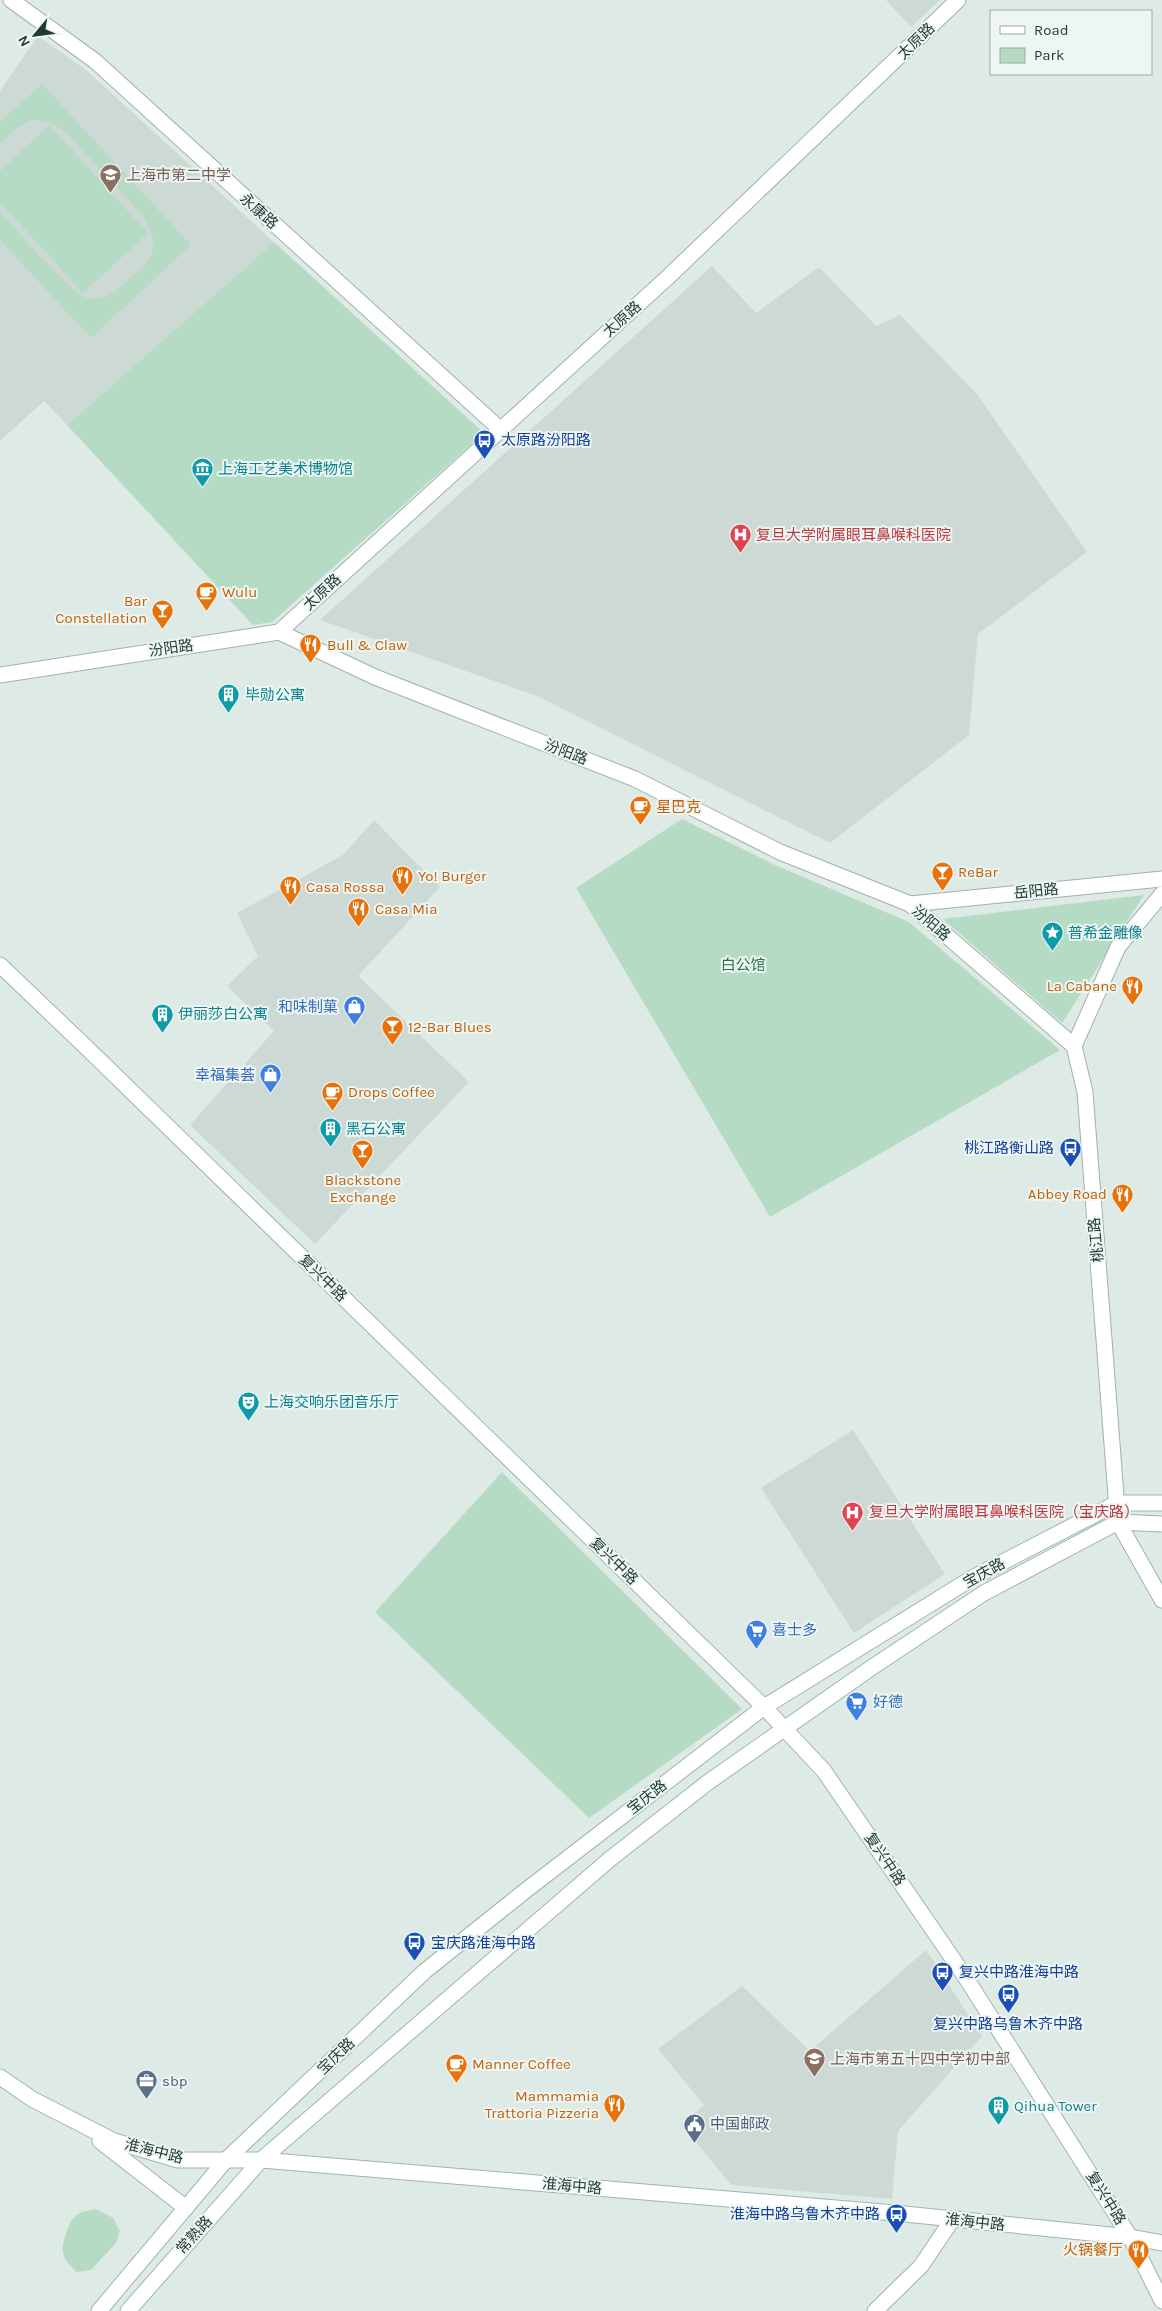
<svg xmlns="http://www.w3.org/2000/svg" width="1162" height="2311" font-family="Karla,'Noto Sans SC',sans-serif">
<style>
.built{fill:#ccd9d5}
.green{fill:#b6dbc5}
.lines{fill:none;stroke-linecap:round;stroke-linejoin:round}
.minor-casing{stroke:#a1b1ae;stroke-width:17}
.tertiary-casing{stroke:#a1b1ae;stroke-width:17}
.secondary-casing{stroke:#9db5b0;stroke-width:17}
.minor{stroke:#fff;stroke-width:15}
.tertiary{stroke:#fff;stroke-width:15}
.secondary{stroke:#fff;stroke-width:15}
.labels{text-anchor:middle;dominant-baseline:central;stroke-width:4;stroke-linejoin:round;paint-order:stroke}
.street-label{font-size:15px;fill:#1f3936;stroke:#eef6f3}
.education-label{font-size:15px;fill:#785e54;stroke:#eef6f3;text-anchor:start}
.transit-label{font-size:15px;fill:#164399;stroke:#eef6f3;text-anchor:start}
.culture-label{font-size:15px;fill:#0d838f;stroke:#eef6f3;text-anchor:start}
.health-label{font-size:15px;fill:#be3a42;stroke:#eef6f3;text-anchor:start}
.food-label{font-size:15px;fill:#c56008;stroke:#eef6f3;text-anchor:start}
.park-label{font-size:15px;fill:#29704f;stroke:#eef6f3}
.shop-label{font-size:15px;fill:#366cbe;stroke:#eef6f3;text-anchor:end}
.service-label{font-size:15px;fill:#4e5e75;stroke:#eef6f3;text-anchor:start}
</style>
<rect width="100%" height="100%" fill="#deeae6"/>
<!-- built -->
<g class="built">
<path d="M886 0H940L911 27Z"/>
<path d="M38 36 86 70 274 242 67 425 44 401 0 441V91Z"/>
<path d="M712 266 756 313 819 267 876 326 900 315 977 394 1087 552 978 634 969 735 830 843 537 696 320 620Z"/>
<path d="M374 820 440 887 358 976 469 1082 315 1244 190 1125 274 1031 227 986 258 956 237 913 343 855Z"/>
<path d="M853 1430 945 1574 854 1633 761 1488Z"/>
<path d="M926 1950 982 2036 898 2131 892 2199 731 2185 682 2125 704 2105 658 2049 742 1986 810 2051Z"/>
</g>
<!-- green -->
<g class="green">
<path d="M42 84 191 245 91 338 0 240V212C15 228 70 293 87 298 89 299 95 298 98 298 115 297 129 279 141 268 159 251 154 237 144 217L65 131 48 122 33 120 17 127 0 144V122Z"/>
<path d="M49 125 148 233 83 293 0 202V171Z"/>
<path d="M274 242 484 433 272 622 253 625 67 425Z"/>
<path d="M682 819 775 865 909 922 1060 1050 770 1217 576 888Z"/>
<path d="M1144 895 1062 1023 943 919Z"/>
<path d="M502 1472 742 1709 589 1818 375 1612Z"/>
<path d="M96 2209 113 2218 120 2231 116 2243 91 2270 77 2272C63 2259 59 2252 66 2234 72 2215 77 2212 96 2209Z"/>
</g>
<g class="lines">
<defs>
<g id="minor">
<path d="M11 0 95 61 501 430"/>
<path d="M279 632 667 278 958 0"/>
<path d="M0 675 279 632 375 677 635 779 780 852 910 904 1074 1046"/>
<path d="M1162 894 1118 947 1074 1046 1085 1092 1118 1522 1162 1600"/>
<path d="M910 904 1162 879"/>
<path d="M875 2311 921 2266 952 2220"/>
</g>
<path id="tertiary" d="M1130 2237 1162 2301"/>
<g id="secondary">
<path d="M0 965 89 1050 764 1707 824 1771 966 1978 1130 2237"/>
<path d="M0 2077 32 2099 114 2141 178 2160H261L895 2213 1130 2237 1162 2243"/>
<path d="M100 2141 186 2208"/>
<path d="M99 2311 226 2160 425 1971 525 1891 764 1707 974 1577 1117 1503H1162"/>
<path d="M128 2311 261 2160 610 1859 707 1783 871 1668 984 1593 1118 1522 1162 1524"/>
</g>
</defs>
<!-- minor casing -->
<use href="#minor" class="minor-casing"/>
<!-- tertiary casing -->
<use href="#tertiary" class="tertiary-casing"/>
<!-- secondary casing -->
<use href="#secondary" class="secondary-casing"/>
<!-- minor -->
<use href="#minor" class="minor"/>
<!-- tertiary -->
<use href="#tertiary" class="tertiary"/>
<!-- secondary -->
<use href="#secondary" class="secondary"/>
</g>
<!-- icons -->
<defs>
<symbol id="school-pin" viewBox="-11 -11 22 30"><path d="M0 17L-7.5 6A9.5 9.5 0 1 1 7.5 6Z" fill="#8d6e63" stroke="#eef6f3"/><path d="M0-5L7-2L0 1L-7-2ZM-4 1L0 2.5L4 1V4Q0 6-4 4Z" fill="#fff"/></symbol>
<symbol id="bus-pin" viewBox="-11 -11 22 30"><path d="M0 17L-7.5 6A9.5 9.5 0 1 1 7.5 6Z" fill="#1a4fb4" stroke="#eef6f3"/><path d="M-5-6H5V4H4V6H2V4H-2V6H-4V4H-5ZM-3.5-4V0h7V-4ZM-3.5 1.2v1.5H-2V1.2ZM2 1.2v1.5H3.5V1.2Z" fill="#fff"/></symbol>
<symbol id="museum-pin" viewBox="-11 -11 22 30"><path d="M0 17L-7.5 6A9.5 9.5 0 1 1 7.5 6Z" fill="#0f9aa8" stroke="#eef6f3"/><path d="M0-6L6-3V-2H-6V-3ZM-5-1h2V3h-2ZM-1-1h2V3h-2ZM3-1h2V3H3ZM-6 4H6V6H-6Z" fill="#fff"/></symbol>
<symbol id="hospital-pin" viewBox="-11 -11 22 30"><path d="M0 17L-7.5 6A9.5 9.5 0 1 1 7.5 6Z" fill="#e0444e" stroke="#eef6f3"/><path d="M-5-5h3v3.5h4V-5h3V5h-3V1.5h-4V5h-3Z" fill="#fff"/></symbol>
<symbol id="cafe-pin" viewBox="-11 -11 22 30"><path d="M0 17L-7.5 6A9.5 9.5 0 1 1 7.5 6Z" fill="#e8710a" stroke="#eef6f3"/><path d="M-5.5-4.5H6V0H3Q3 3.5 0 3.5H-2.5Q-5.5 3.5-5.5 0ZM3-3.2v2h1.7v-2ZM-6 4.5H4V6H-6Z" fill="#fff"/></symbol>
<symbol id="bar-pin" viewBox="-11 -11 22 30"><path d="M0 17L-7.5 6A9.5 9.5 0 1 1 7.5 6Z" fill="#e8710a" stroke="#eef6f3"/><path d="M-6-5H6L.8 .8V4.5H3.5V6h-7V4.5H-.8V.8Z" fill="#fff"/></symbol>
<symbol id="restaurant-pin" viewBox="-11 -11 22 30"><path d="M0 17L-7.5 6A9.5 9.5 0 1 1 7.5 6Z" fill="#e8710a" stroke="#eef6f3"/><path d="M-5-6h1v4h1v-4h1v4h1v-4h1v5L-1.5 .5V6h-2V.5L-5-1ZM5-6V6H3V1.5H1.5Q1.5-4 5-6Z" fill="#fff"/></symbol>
<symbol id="building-pin" viewBox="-11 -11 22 30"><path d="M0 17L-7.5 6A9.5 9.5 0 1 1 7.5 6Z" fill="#0f9aa8" stroke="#eef6f3"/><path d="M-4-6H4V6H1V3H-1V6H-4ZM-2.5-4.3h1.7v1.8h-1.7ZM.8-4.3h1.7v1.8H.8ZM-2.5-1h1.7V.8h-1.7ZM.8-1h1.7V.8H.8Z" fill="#fff"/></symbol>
<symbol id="sight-pin" viewBox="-11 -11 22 30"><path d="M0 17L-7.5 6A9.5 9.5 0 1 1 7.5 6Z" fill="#0f9aa8" stroke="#eef6f3"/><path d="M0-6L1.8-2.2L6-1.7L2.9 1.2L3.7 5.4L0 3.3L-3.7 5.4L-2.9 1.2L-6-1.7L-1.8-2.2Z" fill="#fff"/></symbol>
<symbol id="shop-pin" viewBox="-11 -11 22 30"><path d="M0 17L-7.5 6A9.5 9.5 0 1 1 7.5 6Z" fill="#3f7fe0" stroke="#eef6f3"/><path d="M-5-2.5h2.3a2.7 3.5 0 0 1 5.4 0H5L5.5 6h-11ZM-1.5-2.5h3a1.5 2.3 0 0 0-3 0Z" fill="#fff"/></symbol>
<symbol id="theatre-pin" viewBox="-11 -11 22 30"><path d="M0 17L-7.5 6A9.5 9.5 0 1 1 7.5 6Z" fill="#0f9aa8" stroke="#eef6f3"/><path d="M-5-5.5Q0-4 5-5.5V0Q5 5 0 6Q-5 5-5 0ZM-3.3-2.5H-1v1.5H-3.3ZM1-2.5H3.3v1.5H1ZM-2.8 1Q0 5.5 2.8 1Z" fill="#fff"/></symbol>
<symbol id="supermarket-pin" viewBox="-11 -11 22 30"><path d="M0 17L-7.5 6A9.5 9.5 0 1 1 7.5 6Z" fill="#3f7fe0" stroke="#eef6f3"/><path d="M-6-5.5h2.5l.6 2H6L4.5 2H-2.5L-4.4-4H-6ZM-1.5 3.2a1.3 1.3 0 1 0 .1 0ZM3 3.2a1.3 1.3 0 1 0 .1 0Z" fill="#fff"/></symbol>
<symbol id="office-pin" viewBox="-11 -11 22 30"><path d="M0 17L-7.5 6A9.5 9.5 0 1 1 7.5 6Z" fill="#5c6f8a" stroke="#eef6f3"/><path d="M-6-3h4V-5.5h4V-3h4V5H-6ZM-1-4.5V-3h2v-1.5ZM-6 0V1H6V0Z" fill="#fff"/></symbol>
<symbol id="civic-pin" viewBox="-11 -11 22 30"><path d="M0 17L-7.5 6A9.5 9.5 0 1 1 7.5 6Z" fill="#5c6f8a" stroke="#eef6f3"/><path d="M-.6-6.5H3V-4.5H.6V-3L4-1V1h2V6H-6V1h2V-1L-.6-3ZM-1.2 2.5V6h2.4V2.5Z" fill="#fff"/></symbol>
</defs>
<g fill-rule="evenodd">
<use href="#school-pin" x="98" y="162" width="25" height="34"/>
<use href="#bus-pin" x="472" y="428" width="25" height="34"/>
<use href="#museum-pin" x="190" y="456" width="25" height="34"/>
<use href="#hospital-pin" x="728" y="522" width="25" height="34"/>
<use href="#cafe-pin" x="194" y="580" width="25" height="34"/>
<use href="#bar-pin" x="150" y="598" width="25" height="34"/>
<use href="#restaurant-pin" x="298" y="632" width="25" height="34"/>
<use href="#building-pin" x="216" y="682" width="25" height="34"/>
<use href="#cafe-pin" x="628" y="794" width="25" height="34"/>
<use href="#bar-pin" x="930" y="860" width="25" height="34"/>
<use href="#restaurant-pin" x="390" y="864" width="25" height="34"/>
<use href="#restaurant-pin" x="278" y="874" width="25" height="34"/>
<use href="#restaurant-pin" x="346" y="896" width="25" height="34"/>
<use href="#sight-pin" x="1040" y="920" width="25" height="34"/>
<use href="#restaurant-pin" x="1120" y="974" width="25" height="34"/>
<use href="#shop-pin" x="342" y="994" width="25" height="34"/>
<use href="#building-pin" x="150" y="1002" width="25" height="34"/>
<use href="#bar-pin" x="380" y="1014" width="25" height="34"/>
<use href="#shop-pin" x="258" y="1062" width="25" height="34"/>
<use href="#cafe-pin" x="320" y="1080" width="25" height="34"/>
<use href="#building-pin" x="318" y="1116" width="25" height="34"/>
<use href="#bus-pin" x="1058" y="1136" width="25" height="34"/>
<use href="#bar-pin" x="350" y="1138" width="25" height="34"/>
<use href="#restaurant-pin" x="1110" y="1182" width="25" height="34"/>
<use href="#theatre-pin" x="236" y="1390" width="25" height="34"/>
<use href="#hospital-pin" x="840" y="1500" width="25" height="34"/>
<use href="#supermarket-pin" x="744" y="1618" width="25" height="34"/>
<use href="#supermarket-pin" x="844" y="1690" width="25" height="34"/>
<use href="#bus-pin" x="402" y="1930" width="25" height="34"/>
<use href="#bus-pin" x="930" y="1960" width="25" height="34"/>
<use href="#bus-pin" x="996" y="1982" width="25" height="34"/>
<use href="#school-pin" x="802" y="2046" width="25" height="34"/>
<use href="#cafe-pin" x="444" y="2052" width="25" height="34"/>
<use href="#office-pin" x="134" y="2068" width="25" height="34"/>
<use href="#restaurant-pin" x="602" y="2092" width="25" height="34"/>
<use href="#building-pin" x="986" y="2094" width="25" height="34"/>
<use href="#civic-pin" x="682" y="2112" width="25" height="34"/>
<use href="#bus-pin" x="884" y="2202" width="25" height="34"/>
<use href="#restaurant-pin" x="1126" y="2238" width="25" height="34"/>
</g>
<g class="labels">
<!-- street labels -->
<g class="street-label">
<text transform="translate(916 41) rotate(-44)">太原路</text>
<text transform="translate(259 211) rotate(42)">永康路</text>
<text transform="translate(622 319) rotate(-42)">太原路</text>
<text transform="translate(322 592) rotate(-43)">太原路</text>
<text transform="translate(171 648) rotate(-8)">汾阳路</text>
<text transform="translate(566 752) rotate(21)">汾阳路</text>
<text transform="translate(1036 891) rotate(-6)">岳阳路</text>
<text transform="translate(931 923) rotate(41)">汾阳路</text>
<text transform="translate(1096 1240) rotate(-95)">桃江路</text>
<text transform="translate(323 1278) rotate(44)">复兴中路</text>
<text transform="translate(614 1561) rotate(44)">复兴中路</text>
<text transform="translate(984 1573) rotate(-29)">宝庆路</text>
<text transform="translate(647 1797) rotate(-38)">宝庆路</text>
<text transform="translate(885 1859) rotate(56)">复兴中路</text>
<text transform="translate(336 2056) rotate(-44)">宝庆路</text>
<text transform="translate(154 2151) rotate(14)">淮海中路</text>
<text transform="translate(572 2186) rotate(5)">淮海中路</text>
<text transform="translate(1106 2198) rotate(58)">复兴中路</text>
<text transform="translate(975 2222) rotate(6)">淮海中路</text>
<text transform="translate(194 2235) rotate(-48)">常熟路</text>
</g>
<!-- education labels -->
<g class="education-label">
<text x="126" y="175">上海市第二中学</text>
<text x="830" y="2059">上海市第五十四中学初中部</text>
</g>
<!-- transit labels -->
<g class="transit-label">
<text x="501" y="440">太原路汾阳路</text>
<text x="1054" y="1148" text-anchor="end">桃江路衡山路</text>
<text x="431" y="1943">宝庆路淮海中路</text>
<text x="959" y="1972">复兴中路淮海中路</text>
<text x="1008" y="2024" text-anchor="middle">复兴中路乌鲁木齐中路</text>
<text x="880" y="2214" text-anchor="end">淮海中路乌鲁木齐中路</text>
</g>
<!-- culture labels -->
<g class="culture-label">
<text x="218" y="469">上海工艺美术博物馆</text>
<text x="245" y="695">毕勋公寓</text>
<text x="1068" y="933">普希金雕像</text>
<text x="178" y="1014">伊丽莎白公寓</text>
<text x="346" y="1129">黑石公寓</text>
<text x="264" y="1402">上海交响乐团音乐厅</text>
<text x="1014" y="2106">Qihua Tower</text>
</g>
<!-- health labels -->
<g class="health-label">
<text x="756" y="535">复旦大学附属眼耳鼻喉科医院</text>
<text x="869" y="1512">复旦大学附属眼耳鼻喉科医院（宝庆路）</text>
</g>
<!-- food labels -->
<g class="food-label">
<text x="222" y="592">Wulu</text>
<text x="147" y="601" text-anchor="end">Bar<tspan x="147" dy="17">Constellation</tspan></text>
<text x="327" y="645">Bull &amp; Claw</text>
<text x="656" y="807">星巴克</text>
<text x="958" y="872">ReBar</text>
<text x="418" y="876">Yo! Burger</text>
<text x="306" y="887">Casa Rossa</text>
<text x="375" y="909">Casa Mia</text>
<text x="1117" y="986" text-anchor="end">La Cabane</text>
<text x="408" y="1027">12-Bar Blues</text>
<text x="348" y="1092">Drops Coffee</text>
<text x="363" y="1180" text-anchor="middle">Blackstone<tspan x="363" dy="17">Exchange</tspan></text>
<text x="1107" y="1194" text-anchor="end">Abbey Road</text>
<text x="472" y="2064">Manner Coffee</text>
<text x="599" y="2096" text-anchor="end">Mammamia<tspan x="599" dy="17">Trattoria Pizzeria</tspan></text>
<text x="1123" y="2250" text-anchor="end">火锅餐厅</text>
</g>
<!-- park labels -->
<g class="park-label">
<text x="743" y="965">白公馆</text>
</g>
<!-- shop labels -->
<g class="shop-label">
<text x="338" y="1007">和味制菓</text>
<text x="255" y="1075">幸福集荟</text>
<text x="772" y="1630" text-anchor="start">喜士多</text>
<text x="873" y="1702" text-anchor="start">好德</text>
</g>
<!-- service labels -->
<g class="service-label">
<text x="162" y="2081">sbp</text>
<text x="710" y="2124">中国邮政</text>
</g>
</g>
<!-- legend -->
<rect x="990" y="10" width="162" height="65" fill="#eef6f3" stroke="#9baaa7"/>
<rect x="1000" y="26" width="25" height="8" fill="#ffffff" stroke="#9baaa7"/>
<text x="1034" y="35" font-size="15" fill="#1f3936">Road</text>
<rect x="1000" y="48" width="25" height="15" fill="#b6dbc5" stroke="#9baaa7"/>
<text x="1034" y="60" font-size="15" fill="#1f3936">Park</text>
<!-- north arrow -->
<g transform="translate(35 35) rotate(241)" stroke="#eef6f3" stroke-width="4" paint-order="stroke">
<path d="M0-4L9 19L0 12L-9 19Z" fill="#1f3936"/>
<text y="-8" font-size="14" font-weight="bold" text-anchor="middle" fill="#1f3936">N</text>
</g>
</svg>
